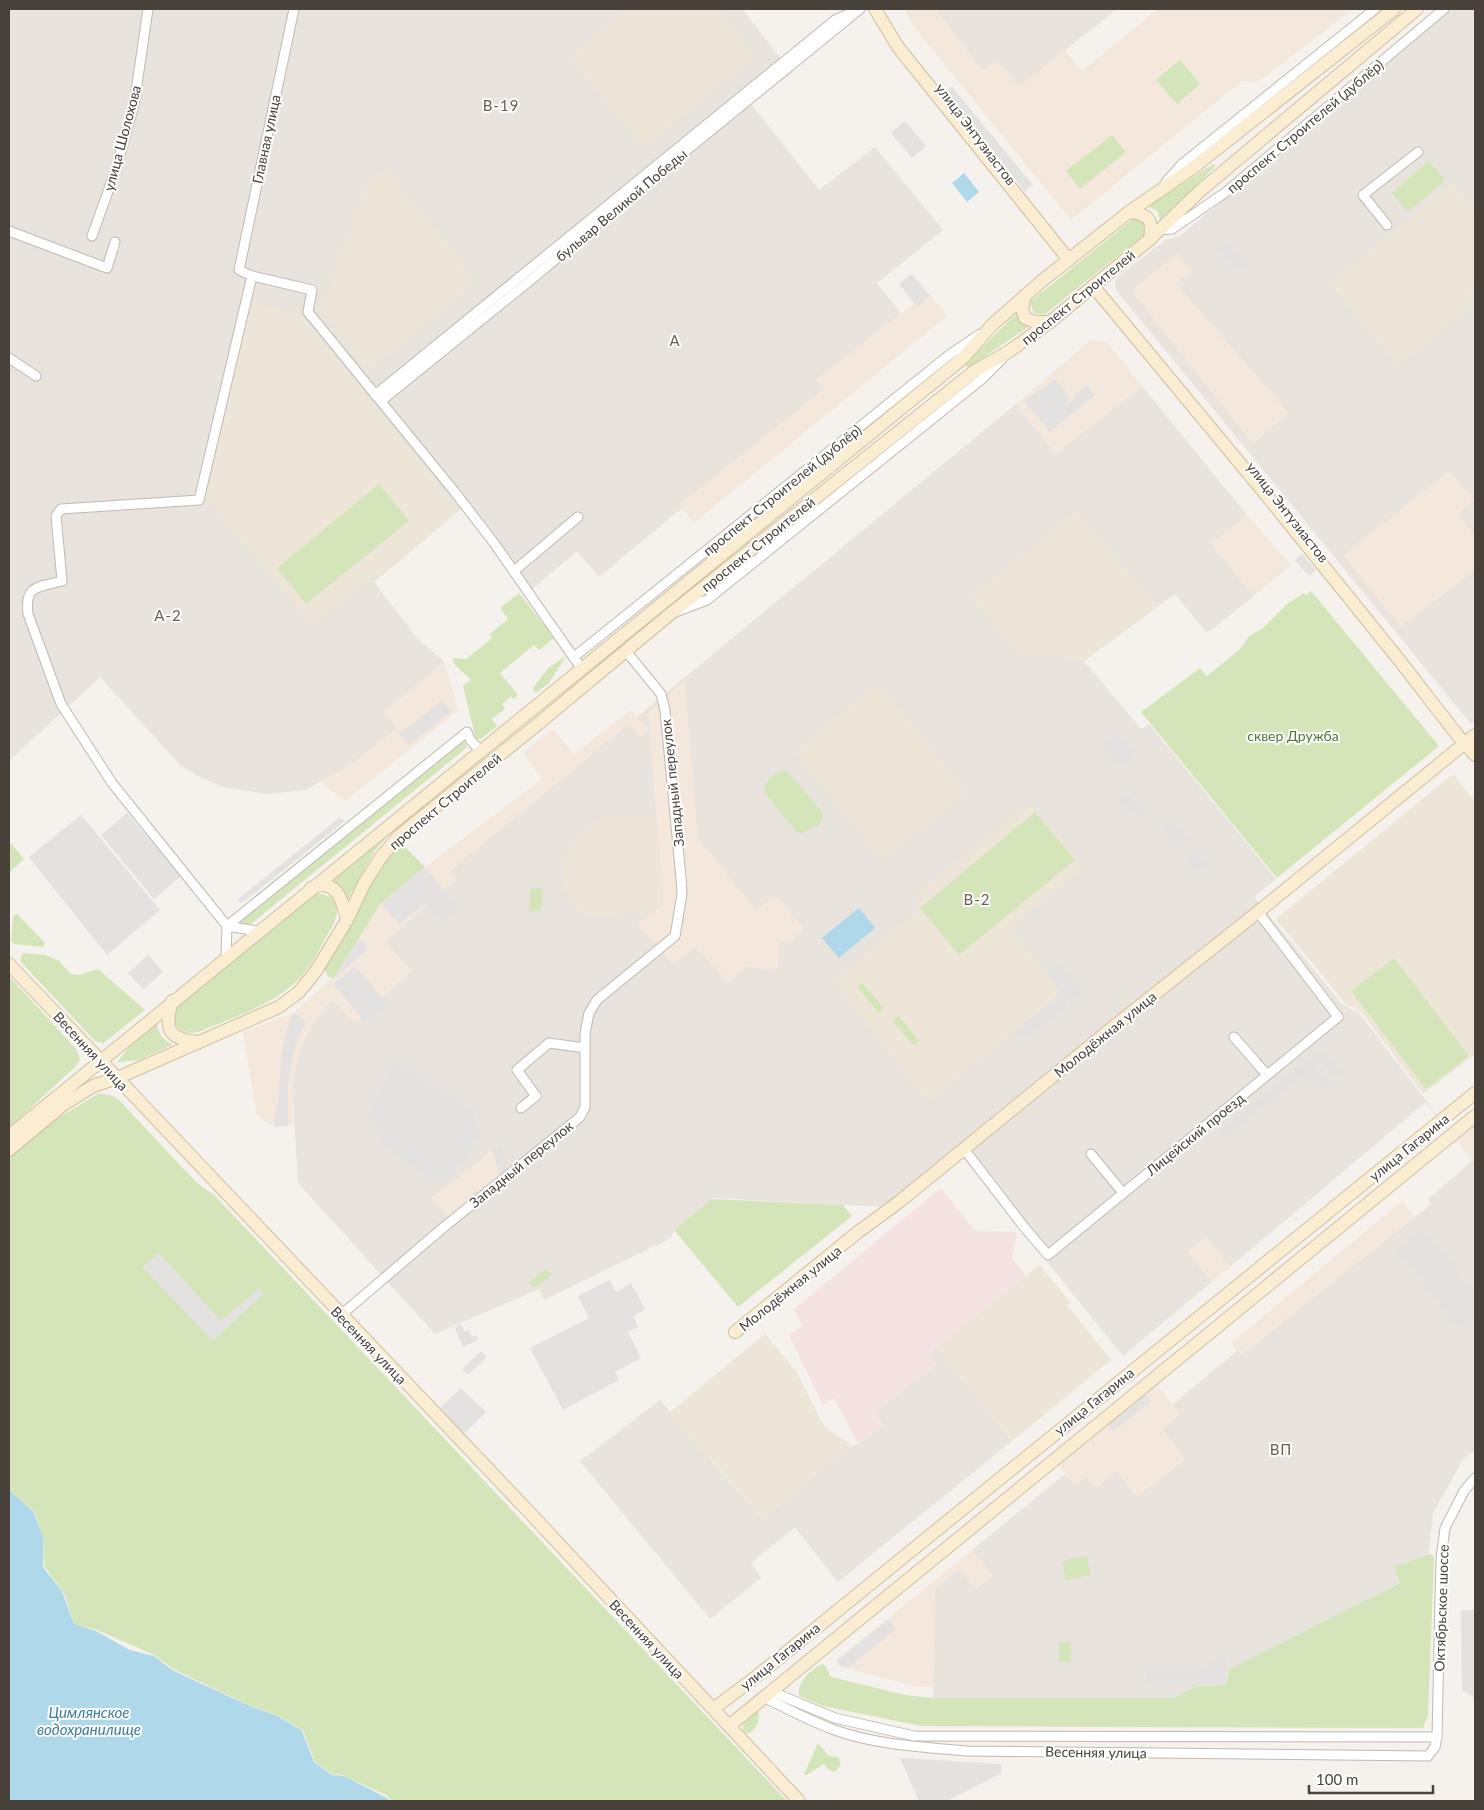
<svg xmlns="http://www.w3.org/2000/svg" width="1484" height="1810" font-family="Lato,sans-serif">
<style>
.residential{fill:#e8e3dc}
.commercial{fill:#f4e7db}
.industrial{fill:#e5e1de}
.education{fill:#ece5d8}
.medical{fill:#f4e3e2}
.green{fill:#d5e5ba}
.parking{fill:#e4e2e0}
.water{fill:#b0d8eb}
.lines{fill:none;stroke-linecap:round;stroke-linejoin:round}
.street-casing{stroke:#c0b9b0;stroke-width:11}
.secondary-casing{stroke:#d0bfa1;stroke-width:14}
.street{stroke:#fff;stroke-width:9}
.secondary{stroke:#faedd2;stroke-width:12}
.labels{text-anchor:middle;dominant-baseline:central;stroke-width:4;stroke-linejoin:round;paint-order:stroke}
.street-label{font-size:14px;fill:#49423b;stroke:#fff}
.park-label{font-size:14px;fill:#527632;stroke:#fff}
.neighbourhood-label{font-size:15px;letter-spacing:1px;fill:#6b5f53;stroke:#fff}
.water-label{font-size:15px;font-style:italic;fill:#397b9c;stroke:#fff}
</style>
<rect width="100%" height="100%" fill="#f5f2ed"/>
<!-- residential -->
<g class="residential">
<path d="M9 9H742L792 73 751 104 819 190 875 147 943 230 877 283 901 313 817 379 825 389 680 505 682 508 599 577 577 551 531 590 467 504 374 582 417 638 445 662 384 712 398 728 343 770 305 790 266 794 223 787 198 776 180 765 100 677 9 761Z"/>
<path d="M935 9H1117L1019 87 983 71Z"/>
<path d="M1452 9H1475V721L1471 724 1116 290 1115 283 1116 279 1124 272 1165 240 1180 236Z"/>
<path d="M1142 386 1247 515 1211 543 1254 596 1207 633 1175 594 1084 661 1141 729 1149 724 1276 879 1254 897 1343 1005 1359 1013 1475 1164V1450L1463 1460 1433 1513 1427 1569 1173 1698H933L935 1589 959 1569 992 1576 972 1550 1065 1474 1075 1485 1086 1477 1117 1471 1137 1497 1162 1429 1180 1414 1173 1404 1238 1350 1242 1354 1431 1204 1428 1199 1472 1161 1426 1102 1230 1267 1206 1237 1188 1252 1212 1282 1123 1356 955 1148 886 1207 712 1198 674 1230 671 1238 544 1300 539 1289 435 1334 298 1183 292 1086 300 1049 313 1023 331 1000 355 1022 411 971 385 942 456 879 450 871 1016 404 1056 454Z"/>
<path d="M936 1347 1012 1441 838 1582 795 1527 751 1563 761 1578 710 1619 580 1461 660 1400 762 1519 850 1446 858 1444 883 1425 874 1412 936 1365 928 1355Z"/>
</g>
<!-- commercial -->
<g class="commercial">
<path d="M904 9H935L983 71 996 60 1019 86 1065 50 1082 71 1158 9H1353L1258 82 1242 81 1071 220 915 28Z"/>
<path d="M1177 254 1192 271 1176 284 1289 413 1253 444 1134 294V290L1136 286Z"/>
<path d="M928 292 947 316 694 523 679 505 824 389 817 379Z"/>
<path d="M1091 340 1107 342 1142 386 1056 454 1016 404Z"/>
<path d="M1449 471 1474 500 1458 514 1475 537V570L1401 627 1343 555Z"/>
<path d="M1247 515 1291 565 1254 596 1211 543Z"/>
<path d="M445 662 458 711 345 801 320 782 343 770 398 729 384 712Z"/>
<path d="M685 680 698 838 756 910 775 895 804 929 791 943 779 942 778 970 747 967 728 982 695 947 673 964 637 924 663 904 648 713Z"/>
<path d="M631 710 648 730 640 738 629 724 450 871 456 879 385 942 411 971 354 1022 331 1000 313 1023 300 1050 292 1085 293 1124 274 1127 257 1115 243 1032 293 1013 335 976 381 903 425 867 542 779 523 753 553 729 574 754Z"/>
<path d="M1475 1124V1163L1456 1139Z"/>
<path d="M500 1144 508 1171 449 1219 432 1197Z"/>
<path d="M1402 1201 1415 1217 1241 1354 1231 1343Z"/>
<path d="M1206 1237 1230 1267 1212 1282 1187 1252Z"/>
<path d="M1156 1383 1180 1414 1162 1429 1186 1459 1137 1497 1117 1471 1097 1488 1086 1477 1075 1485 1056 1462Z"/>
<path d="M972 1550 992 1576 976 1589 959 1569 935 1589 933 1687 913 1686 839 1666 837 1660Z"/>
</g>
<!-- industrial -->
<g class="industrial">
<path d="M148 955 163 972 143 989 128 973Z"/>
<path d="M1321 1048 1342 1074 1336 1079 1321 1060 1315 1065 1331 1086 1325 1091 1316 1080 1308 1085 1301 1076 1225 1138 1219 1131Z"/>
<path d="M1423 1230 1461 1274 1459 1276 1475 1294V1314L1458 1328 1422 1283 1423 1281 1396 1250Z"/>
<path d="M1461 1610H1475V1698L1462 1690Z"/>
</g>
<!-- education -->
<g class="education">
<path d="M627 9H717L755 56 643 147 570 57Z"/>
<path d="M386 169 463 264 461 266 474 284 368 370 322 308 364 187Z"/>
<path d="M1450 185H1454L1475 212V272L1467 309 1398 365 1330 284Z"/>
<path d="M251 302 301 314 459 510 374 579 372 577 312 625 204 495Z"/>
<path d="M1077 511 1156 607 1084 660 1020 655 971 597Z"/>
<path d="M878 684 967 793 882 860 795 752Z"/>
<path d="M1453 774 1475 802V1054L1423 1094 1361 1012 1346 1004 1276 919Z"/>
<path d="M1030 804 1084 867 1009 928 1061 993 928 1101 834 982 918 911 916 894Z"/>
<path d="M655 815 663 904 651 913 623 912 622 918 582 914 562 887 566 850 603 816Z"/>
<path d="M1040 1265 1070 1302 1067 1305 1111 1360 1012 1441 936 1347Z"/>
<path d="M765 1334 796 1371 822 1423 831 1432 848 1442 850 1446 762 1519 710 1457H706L670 1412Z"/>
</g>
<!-- medical -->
<path class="medical" d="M941 1188 975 1231 1017 1232 1012 1258 1026 1276 928 1354 936 1365 875 1412 883 1425 858 1444 834 1398 823 1405 789 1335 802 1326 794 1309Z"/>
<!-- green -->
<g class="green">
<path d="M1180 60 1200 84 1177 104 1156 80Z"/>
<path d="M1112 135 1126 152 1080 189 1066 171Z"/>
<path d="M1429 161 1445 180 1408 212 1392 193Z"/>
<path d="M1213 164 1216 166 1160 220 1157 211 1148 206Z"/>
<path d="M1133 219H1143L1146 233 1044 315 1034 313 1031 306V301Z"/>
<path d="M1018 312 1031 325 968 368 965 364Z"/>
<path d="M379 484 409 521 306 604 277 568Z"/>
<path d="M1311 591 1439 746 1277 878 1141 712 1200 668 1207 676 1240 649 1249 636 1262 629 1288 603 1304 593 1306 595Z"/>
<path d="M519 593 554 638 539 650 534 645 500 673 518 695 513 699 511 696 502 704 505 709 492 719 497 726 481 739H476L463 686 471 680 455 665 452 658 466 659 492 638 490 634 508 619 500 608Z"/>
<path d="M566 656 549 683 536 693 534 691 533 688 548 668Z"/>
<path d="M464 739 467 747 465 749 251 924H240L238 919Z"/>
<path d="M784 770 789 773 821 811 823 817 819 824 802 834 796 831 765 793C762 781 774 773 784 770Z"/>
<path d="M1035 812 1075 860 959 955 920 908Z"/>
<path d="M388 831 391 833 376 849 348 899 342 887 327 880Z"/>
<path d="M9 841 24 859 9 873Z"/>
<path d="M400 842 425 867 381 903 335 976 333 978 328 977 324 969 383 861Z"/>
<path d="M531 888 543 889 541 911H529Z"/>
<path d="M313 894C323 893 334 895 337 907 339 918 330 930 325 939 319 950 313 963 305 972 279 1004 235 1016 199 1032 180 1036 167 1023 178 1005Z"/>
<path d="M17 914 45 943 43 947 14 944 11 941 13 918 14 915Z"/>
<path d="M23 953 45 955 59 961 71 974 79 975 98 969 145 1010 106 1041 103 1043 95 1041 20 961 21 956Z"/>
<path d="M1394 958 1469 1056 1426 1089 1351 991Z"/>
<path d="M9 976 76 1049 80 1060 75 1067 9 1128Z"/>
<path d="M862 983 884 1008 879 1013 857 987Z"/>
<path d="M899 1016 919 1041 913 1045 893 1021Z"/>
<path d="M157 1023C158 1034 163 1039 172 1045L139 1060 117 1062 131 1045Z"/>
<path d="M99 1093 113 1096 120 1101 195 1181 215 1196 787 1801H392L386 1795 342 1775 332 1774 315 1762 303 1731 279 1716 251 1706 173 1669 154 1655 97 1630 74 1624 64 1593 44 1566 43 1538 34 1511 9 1490V1157L44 1127Z"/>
<path d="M711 1199 843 1205 852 1216 738 1307 674 1230Z"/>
<path d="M546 1269 552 1275 534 1288 529 1282Z"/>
<path d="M1431 1554 1434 1558 1428 1716 1423 1728 922 1726 823 1706 799 1696C797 1682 811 1669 822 1664L826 1666 830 1676 835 1678 906 1695 933 1698H1173L1197 1686 1227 1685 1228 1670 1400 1583 1394 1567Z"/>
<path d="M1087 1556 1091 1575 1066 1580 1062 1561Z"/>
<rect x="1059" y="1642" width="12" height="20"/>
<path d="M756 1709 759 1713 758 1723 751 1733H746L743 1731V1719Z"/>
<path d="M818 1743 829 1756 838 1757 841 1764 836 1771C830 1772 827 1769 824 1764L806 1775 804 1774Z"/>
</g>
<!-- parking -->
<g class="parking">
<path d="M952 87 1033 185 1025 192 946 91Z"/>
<path d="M905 121 926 146 912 158 891 133Z"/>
<path d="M1227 242 1246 266 1238 273 1219 249Z"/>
<path d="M912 274 930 296 917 307 899 284Z"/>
<path d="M1055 379 1070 397 1065 401 1067 404 1075 399 1073 396 1087 385 1095 395 1050 432 1024 401Z"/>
<path d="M1302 554 1316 570 1309 576 1295 560Z"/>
<path d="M442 700 452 711 409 745 399 734Z"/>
<path d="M1117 732 1136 755 1121 767 1102 744Z"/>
<path d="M1127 794 1146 814 1143 818 1122 806 1118 801Z"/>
<path d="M127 813 181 876 154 899 101 835Z"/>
<path d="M81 815 160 910 107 955 29 857Z"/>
<path d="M339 818 345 821 241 904 238 899Z"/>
<path d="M1172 821 1189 840 1177 848 1163 827Z"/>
<path d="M1197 851 1207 865 1197 873 1187 859Z"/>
<path d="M425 867 459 908 442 922 426 903 399 925 381 903Z"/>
<path d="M359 939 366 943 367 950 336 977 335 976Z"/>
<path d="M1058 963 1083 993 1070 1003 1046 972Z"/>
<path d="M355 966 387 1003 365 1022 333 984Z"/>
<path d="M1060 995 1068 1005 1023 1041 1015 1031Z"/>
<path d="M293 1013 306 1021 295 1047 288 1084V1126L274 1127 275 1113 278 1103 282 1052 286 1033Z"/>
<path d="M394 1062 470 1107 480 1136 450 1180 428 1179 380 1141 386 1134 368 1114Z"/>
<path d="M500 1144 508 1171 501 1178 492 1149Z"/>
<path d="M159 1253 221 1321 259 1288 264 1293 213 1341 142 1267Z"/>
<path d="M609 1280 616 1292 631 1283 645 1309 633 1316 638 1327 628 1332 641 1358 615 1372 619 1380 563 1410 530 1348 589 1318 578 1296Z"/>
<path d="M461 1324 465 1332 469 1330 472 1337 476 1335 478 1340 463 1347 454 1327Z"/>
<path d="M481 1351 487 1357 468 1375 462 1369Z"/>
<path d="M461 1388 486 1412 463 1435 439 1409Z"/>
<path d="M1144 1392 1151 1402 1113 1431 1106 1422Z"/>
<path d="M888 1620 896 1629 848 1668 839 1666 837 1660Z"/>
<path d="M1227 1651V1685L1147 1686V1672L1201 1671Z"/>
<path d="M900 1758 1001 1764 1002 1773 947 1801H919Z"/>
</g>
<!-- water -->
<g class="water">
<path d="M964 173 979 192 967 202 952 183Z"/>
<path d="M859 908 875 928 839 958 822 938Z"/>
<path d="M9 1490 33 1511 43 1537V1567L62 1591 74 1624 96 1631 130 1650 154 1656 172 1670 250 1706 278 1716 302 1731 314 1762 332 1775 344 1776 385 1797 391 1801H9Z"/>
</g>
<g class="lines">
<defs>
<g id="street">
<path d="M294 9 239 270 252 276 312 290 308 312 454 491 494 543 581 668"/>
<path d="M1166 182 1182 164 1375 9"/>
<path d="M1387 225 1363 195 1418 152"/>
<path d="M1159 230 1172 229 1226 192 1444 9"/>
<path d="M9 231 107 268 115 242"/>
<path d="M92 236 115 172 134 105 148 9"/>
<path d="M9 358 36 376"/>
<path d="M375 395 835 20 852 12"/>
<path d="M381 401 532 279 655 176 860 9"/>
<path d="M514 571 578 517"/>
<path d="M678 611 707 600 982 379 1002 359"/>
<path d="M574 657 949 355 980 334"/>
<path d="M227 926 467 732 471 741 480 750"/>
<path d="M227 926 257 931"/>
<path d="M226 956 227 926 112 783 61 704 28 614C24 585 39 587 62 581L56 516 61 509 199 500 252 276"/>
<path d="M1234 1037 1267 1075"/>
<path d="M521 1108 536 1096 517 1070 549 1043 585 1048"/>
<path d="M964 1149 1024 1227 1048 1255 1338 1017 1258 912"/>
<path d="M1091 1154 1123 1193"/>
<path d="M341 1315 444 1227 580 1117 585 1107V1034L589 1013 597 1000 675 936 682 894 681 878 665 710 661 694 626 651"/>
<path d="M770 1691 835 1718 914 1736 1437 1737"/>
<path d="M763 1697C786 1708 808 1720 832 1729 875 1745 922 1747 967 1751L1428 1756 1435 1747 1437 1737 1440 1597 1441 1558 1445 1528 1464 1491 1475 1478"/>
</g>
<g id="secondary">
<path d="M875 9 898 47 1069 260"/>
<path d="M1129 212C1149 214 1153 219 1150 239"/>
<path d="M1093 286 1267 496 1400 661 1458 736 1475 755"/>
<path d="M1025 296 1022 309 1025 318 1035 322H1050"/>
<path d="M311 888C315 887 320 885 323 885 340 886 344 907 347 920"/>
<path d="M9 964 529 1512 799 1801"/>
<path d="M172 1001C164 1029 168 1039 198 1042"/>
<path d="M9 1136C325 875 644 617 963 358L992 325 1043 280 1129 212 1194 167 1394 9"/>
<path d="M9 1150 63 1105 93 1086 117 1078 279 1007 299 992 316 971 347 920 364 884 381 857 399 836 533 728 669 615 976 370 1008 352 1050 322 1150 239 1200 191 1417 9"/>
<path d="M735 1332 858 1232 899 1202 1112 1028 1258 912 1475 735"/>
<path d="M713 1709 757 1676 1475 1093"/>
<path d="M729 1726 1475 1116"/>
</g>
</defs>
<!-- street casing -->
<use href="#street" class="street-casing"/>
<!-- secondary casing -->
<use href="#secondary" class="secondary-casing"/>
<!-- street -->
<use href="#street" class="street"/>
<!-- secondary -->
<use href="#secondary" class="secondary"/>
</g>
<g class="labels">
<!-- street labels -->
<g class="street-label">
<text transform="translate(1305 126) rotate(-40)">проспект Строителей (дублёр)</text>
<text transform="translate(976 134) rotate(53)">улица Энтузиастов</text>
<text transform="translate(122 138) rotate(-75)">улица Шолохова</text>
<text transform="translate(266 139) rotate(-78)">Главная улица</text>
<text transform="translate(621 205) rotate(-40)">бульвар Великой Победы</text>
<text transform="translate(1078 297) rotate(-39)">проспект Строителей</text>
<text transform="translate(782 490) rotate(-39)">проспект Строителей (дублёр)</text>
<text transform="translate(1288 512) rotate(52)">улица Энтузиастов</text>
<text transform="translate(758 544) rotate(-39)">проспект Строителей</text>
<text transform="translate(672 783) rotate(-96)">Западный переулок</text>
<text transform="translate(445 801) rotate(-40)">проспект Строителей</text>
<text transform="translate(1105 1034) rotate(-39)">Молодёжная улица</text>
<text transform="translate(91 1051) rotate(47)">Весенняя улица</text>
<text transform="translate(1195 1134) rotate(-39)">Лицейский проезд</text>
<text transform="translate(1409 1147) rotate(-39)">улица Гагарина</text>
<text transform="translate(521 1164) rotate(-39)">Западный переулок</text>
<text transform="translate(790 1288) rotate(-39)">Молодёжная улица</text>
<text transform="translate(369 1345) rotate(46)">Весенняя улица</text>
<text transform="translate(1094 1401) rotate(-39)">улица Гагарина</text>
<text transform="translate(1441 1608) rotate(-88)">Октябрьское шоссе</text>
<text transform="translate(647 1639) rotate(47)">Весенняя улица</text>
<text transform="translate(780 1656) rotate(-39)">улица Гагарина</text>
<text transform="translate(1096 1752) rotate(1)">Весенняя улица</text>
</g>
<!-- park labels -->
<g class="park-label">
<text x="1293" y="735">сквер Дружба</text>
</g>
<!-- neighbourhood labels -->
<g class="neighbourhood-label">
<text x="501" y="105">В-19</text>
<text x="675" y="340">А</text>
<text x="168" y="615">А-2</text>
<text x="977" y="899">В-2</text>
<text x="1281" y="1449">ВП</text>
</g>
<!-- water labels -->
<g class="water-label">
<text x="89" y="1712">Цимлянское<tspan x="89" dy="17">водохранилище</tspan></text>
</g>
</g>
<!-- border -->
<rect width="1484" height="1810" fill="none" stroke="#49423b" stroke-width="20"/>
<!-- scale -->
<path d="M1309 1785v8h124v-8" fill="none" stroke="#49423b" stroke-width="2.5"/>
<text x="1316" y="1785" font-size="15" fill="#49423b" stroke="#ffffff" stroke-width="4" paint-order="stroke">100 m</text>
</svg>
